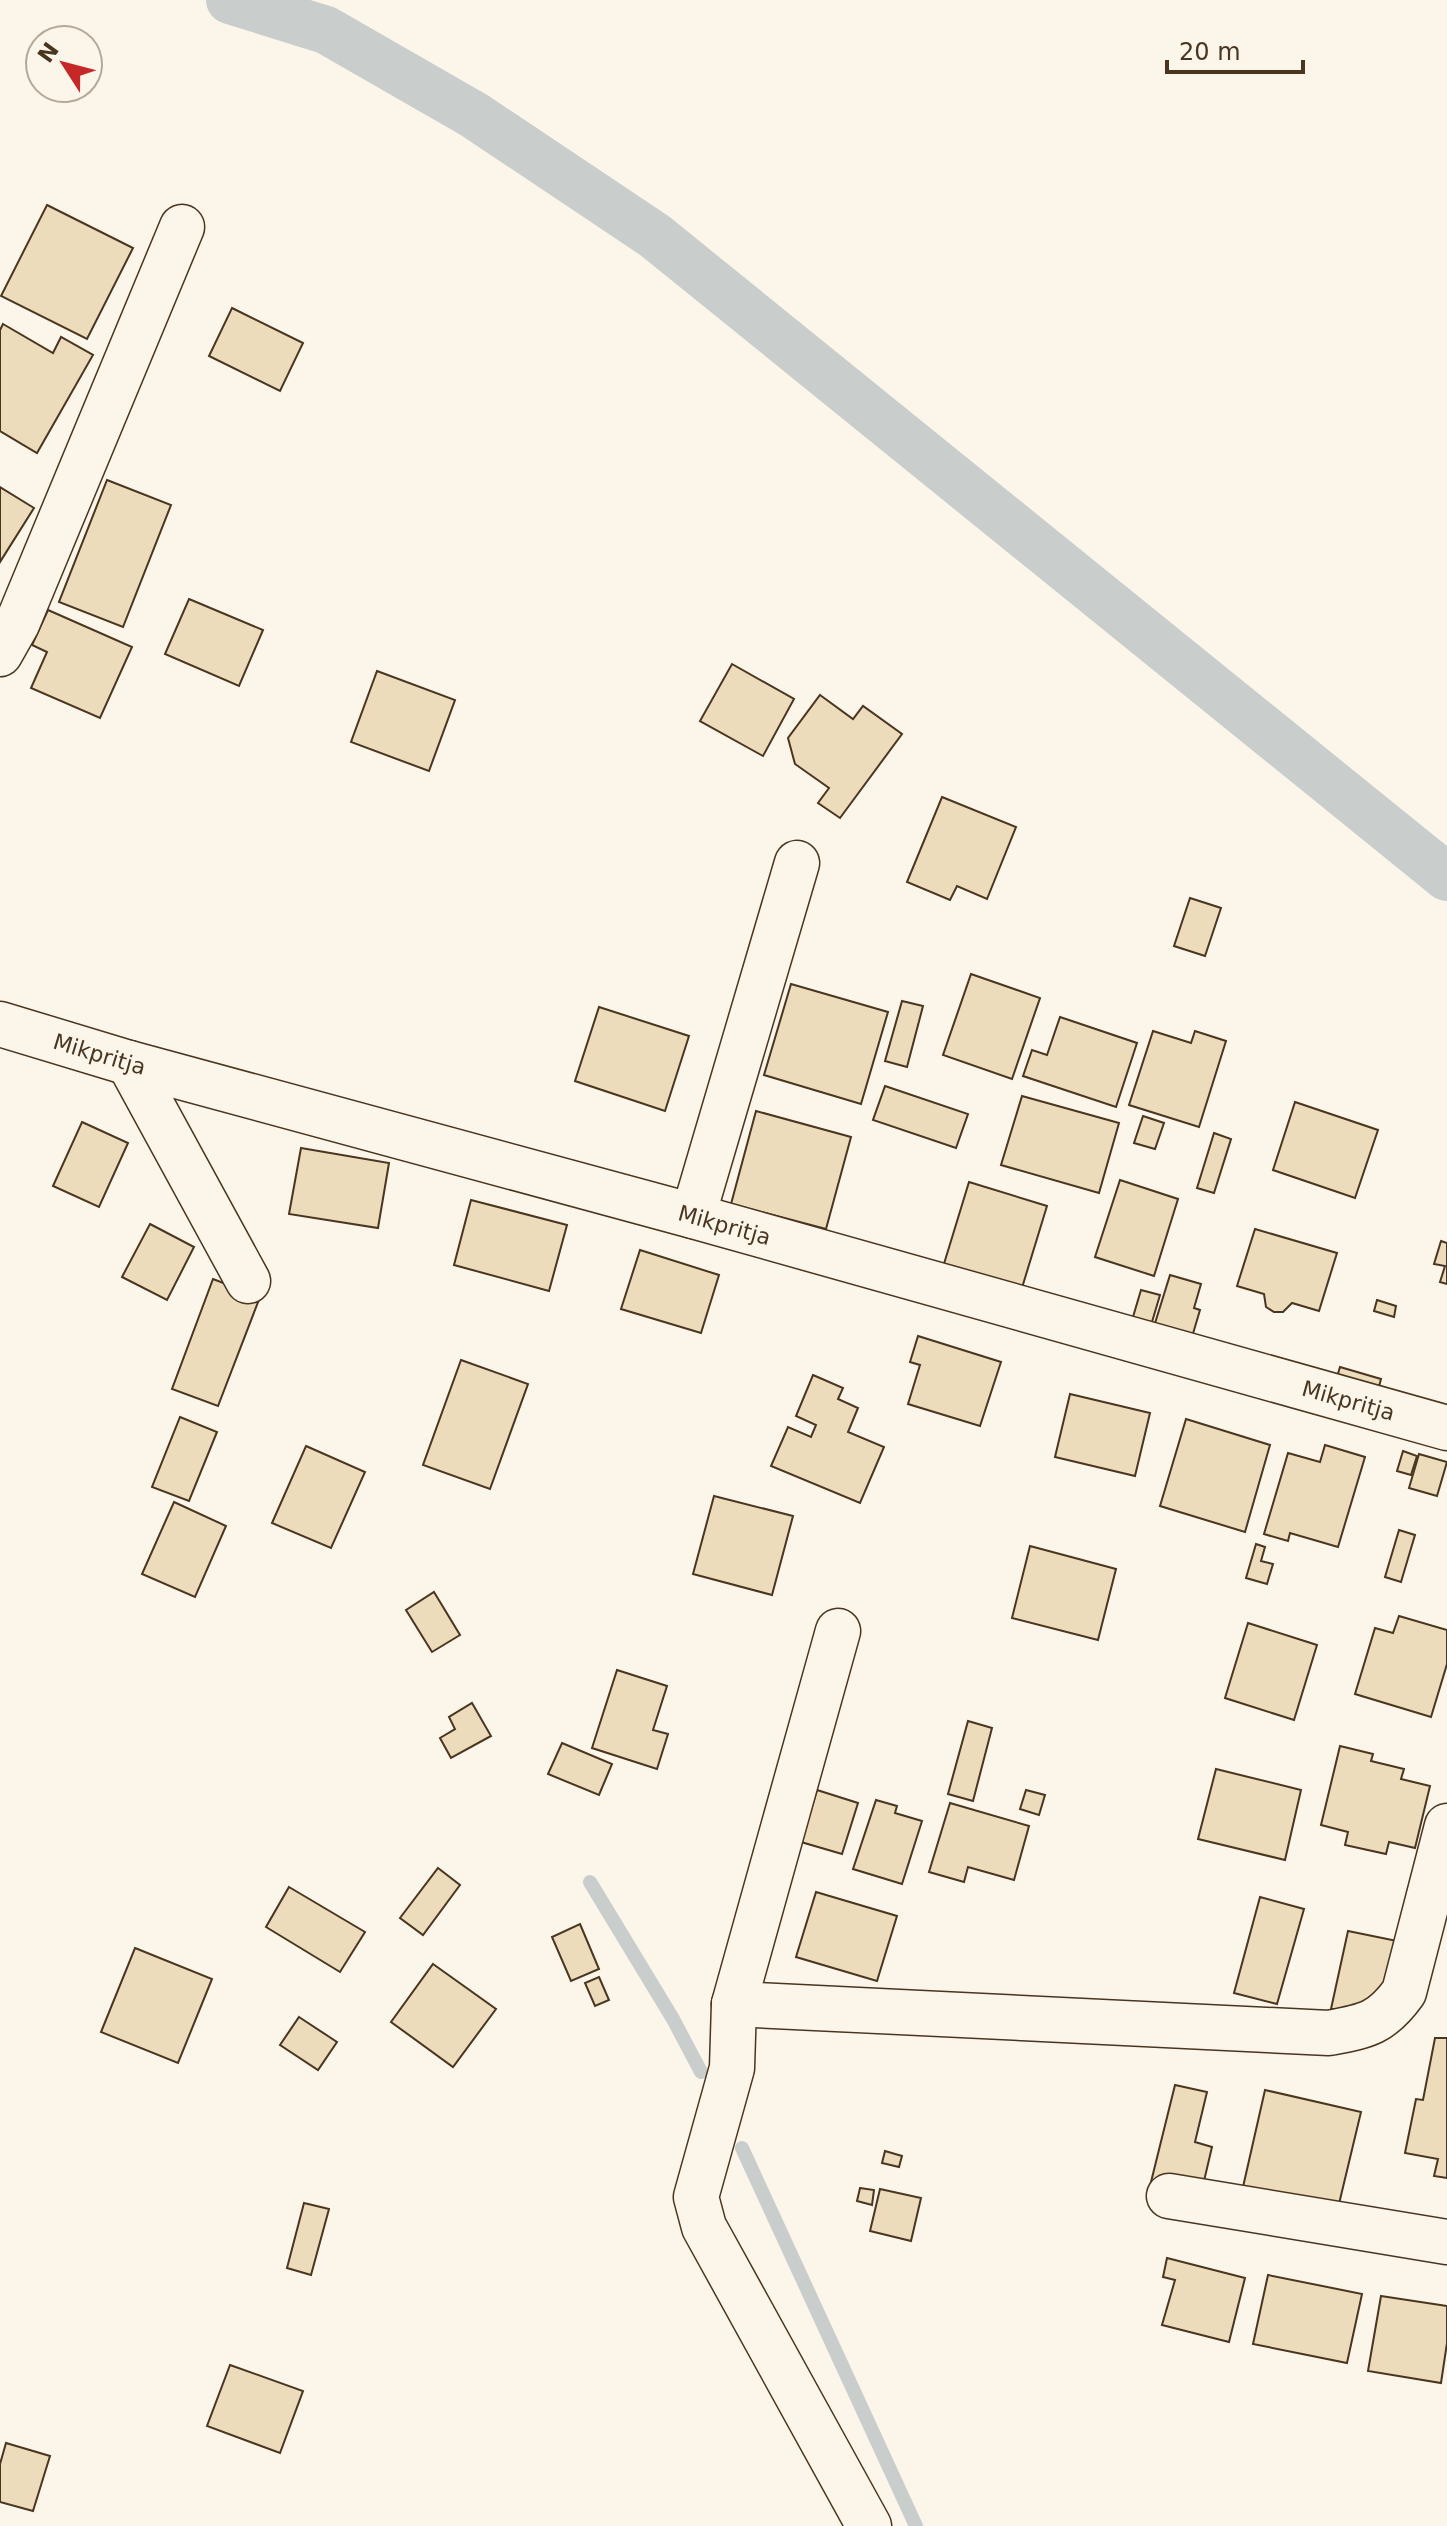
<svg xmlns="http://www.w3.org/2000/svg" width="1447" height="2526" font-family="'DejaVu Sans',sans-serif">
<style>
.lines{fill:none;stroke-linecap:round;stroke-linejoin:round}
.stream{stroke:#c9cecd;stroke-width:14}
.canal{stroke:#c9cecd;stroke-width:48}
.building{fill:#ecdcbc;stroke:#4a3520;stroke-width:2}
.minor-casing{stroke:#4a3520;stroke-width:47}
.minor{stroke:#fbf6e9;stroke-width:44}
.labels{text-anchor:middle;dominant-baseline:central;stroke-width:6;stroke-linejoin:round;paint-order:stroke}
.street-label{font-size:22px;fill:#4a3520;stroke:#fbf6e9}
</style>
<rect width="100%" height="100%" fill="#fbf6e9"/>
<g class="lines">
<!-- stream -->
<g class="stream">
<path d="M590 1882 673 2019 701 2072"/>
<path d="M742 2148 916 2526"/>
</g>
<!-- canal -->
<path class="canal" d="M230 0 326 30 474 115 655 236 1447 877"/>
</g>
<!-- building -->
<g class="building">
<path d="M47 205 133 248 87 339 1 296Z"/>
<path d="M232 308 303 343 280 391 209 356Z"/>
<path d="M3 324 53 353 61 337 93 355 37 453 0 431V330Z"/>
<path d="M107 480 171 505 123 627 59 602Z"/>
<path d="M0 487 34 508 0 562Z"/>
<path d="M189 599 263 630 239 686 165 654Z"/>
<path d="M48 610 132 647 100 718 31 688 47 652 32 645Z"/>
<path d="M732 664 794 699 763 756 700 721Z"/>
<path d="M377 671 455 700 429 771 351 742Z"/>
<path d="M820 695 853 719 863 706 902 734 840 818 818 803 829 788 795 764 788 738Z"/>
<path d="M942 797 1016 827 987 899 957 886 950 900 907 882Z"/>
<path d="M1190 898 1221 908 1205 956 1174 946Z"/>
<path d="M971 974 1040 998 1012 1079 943 1055Z"/>
<path d="M791 984 888 1012 861 1104 764 1075Z"/>
<path d="M902 1001 923 1006 907 1067 885 1061Z"/>
<path d="M599 1007 689 1036 665 1111 575 1081Z"/>
<path d="M1060 1017 1137 1043 1116 1107 1023 1076 1032 1050 1047 1055Z"/>
<path d="M1153 1031 1191 1043 1195 1031 1226 1041 1199 1127 1129 1105Z"/>
<path d="M885 1086 968 1114 956 1148 873 1120Z"/>
<path d="M1022 1096 1119 1123 1099 1193 1001 1165Z"/>
<path d="M1295 1102 1378 1130 1355 1198 1273 1170Z"/>
<path d="M756 1111 851 1137 826 1229 731 1204Z"/>
<path d="M1143 1116 1164 1123 1155 1149 1134 1143Z"/>
<path d="M82 1122 128 1143 99 1207 53 1186Z"/>
<path d="M1214 1133 1231 1139 1214 1193 1197 1188Z"/>
<path d="M301 1148 389 1163 378 1228 289 1214Z"/>
<path d="M1120 1180 1178 1199 1154 1276 1095 1257Z"/>
<path d="M969 1182 1047 1206 1021 1291 943 1267Z"/>
<path d="M471 1200 567 1225 549 1291 454 1265Z"/>
<path d="M150 1224 194 1247 167 1300 122 1277Z"/>
<path d="M1255 1229 1337 1253 1319 1311 1292 1303 1283 1312H1274L1266 1307 1264 1294 1237 1286Z"/>
<path d="M1441 1241 1447 1243V1284L1440 1282 1445 1266 1434 1264Z"/>
<path d="M640 1250 719 1275 701 1333 621 1309Z"/>
<path d="M1170 1275 1201 1284 1194 1308 1200 1310 1189 1347 1151 1336Z"/>
<path d="M213 1279 260 1297 218 1406 172 1389Z"/>
<path d="M1141 1290 1160 1295 1149 1332 1130 1327Z"/>
<path d="M1377 1300 1396 1306 1394 1317 1374 1311Z"/>
<path d="M918 1336 1001 1362 980 1426 908 1404 920 1365 910 1362Z"/>
<path d="M461 1360 528 1384 490 1489 423 1465Z"/>
<path d="M1340 1367 1381 1379 1375 1402 1333 1390Z"/>
<path d="M813 1375 843 1388 838 1399 858 1408 848 1432 884 1447 860 1503 771 1466 788 1427 811 1437 816 1425 796 1416Z"/>
<path d="M1070 1394 1150 1413 1135 1476 1055 1457Z"/>
<path d="M180 1417 217 1432 189 1501 152 1487Z"/>
<path d="M1186 1419 1270 1445 1245 1532 1160 1506Z"/>
<path d="M1325 1445 1365 1457 1338 1547 1290 1533 1288 1541 1264 1534 1288 1453 1320 1462Z"/>
<path d="M306 1446 365 1472 331 1548 272 1523Z"/>
<path d="M1403 1451 1417 1456 1411 1475 1397 1471Z"/>
<path d="M1419 1454 1447 1462 1437 1496 1409 1488Z"/>
<path d="M714 1496 793 1516 772 1595 693 1574Z"/>
<path d="M174 1502 226 1526 195 1597 142 1574Z"/>
<path d="M1399 1530 1415 1535 1401 1582 1385 1577Z"/>
<path d="M1256 1544 1265 1547 1261 1561 1273 1564 1267 1584 1246 1578Z"/>
<path d="M1030 1546 1116 1569 1098 1640 1012 1618Z"/>
<path d="M434 1592 460 1635 432 1652 406 1610Z"/>
<path d="M1399 1616 1447 1630V1664L1431 1717 1355 1694 1375 1628 1393 1633Z"/>
<path d="M1248 1623 1317 1645 1294 1720 1225 1698Z"/>
<path d="M617 1670 667 1686 653 1730 668 1734 657 1769 592 1748Z"/>
<path d="M472 1703 491 1736 451 1758 440 1738 455 1729 449 1717Z"/>
<path d="M968 1721 992 1728 973 1801 948 1794Z"/>
<path d="M562 1743 612 1764 599 1795 548 1774Z"/>
<path d="M1340 1746 1373 1754 1371 1761 1404 1769 1401 1779 1430 1786 1415 1848 1389 1842 1386 1854 1345 1845 1348 1832 1321 1825Z"/>
<path d="M1216 1769 1301 1790 1285 1860 1198 1839Z"/>
<path d="M817 1790 858 1803 842 1854 801 1842Z"/>
<path d="M1026 1790 1045 1795 1039 1815 1020 1809Z"/>
<path d="M876 1800 897 1806 895 1813 922 1821 902 1884 853 1869Z"/>
<path d="M950 1803 1029 1826 1014 1880 968 1867 964 1882 929 1872Z"/>
<path d="M438 1868 460 1885 423 1935 400 1918Z"/>
<path d="M289 1887 365 1932 340 1972 266 1927Z"/>
<path d="M816 1892 897 1916 877 1981 796 1957Z"/>
<path d="M1260 1897 1304 1909 1277 2004 1234 1993Z"/>
<path d="M580 1924 599 1969 571 1981 552 1937Z"/>
<path d="M1348 1931 1402 1942 1388 2009H1331Z"/>
<path d="M135 1948 212 1979 178 2063 101 2032Z"/>
<path d="M433 1964 496 2009 453 2067 391 2022Z"/>
<path d="M599 1977 609 2000 595 2006 585 1983Z"/>
<path d="M299 2017 337 2042 318 2070 280 2045Z"/>
<path d="M1435 2038H1447V2178L1434 2176 1438 2159 1405 2153 1416 2099 1423 2100Z"/>
<path d="M1175 2085 1207 2092 1195 2142 1212 2147 1200 2198 1150 2186Z"/>
<path d="M1265 2090 1361 2112 1338 2208 1243 2187Z"/>
<path d="M885 2151 902 2156 899 2167 882 2163Z"/>
<path d="M860 2188 874 2190 872 2205 857 2201Z"/>
<path d="M880 2189 921 2198 911 2241 870 2231Z"/>
<path d="M304 2203 329 2209 311 2275 287 2268Z"/>
<path d="M1167 2258 1245 2278 1229 2342 1162 2325 1175 2280 1163 2277Z"/>
<path d="M1268 2275 1362 2294 1347 2363 1253 2344Z"/>
<path d="M1381 2296 1447 2306V2343L1441 2383 1368 2371Z"/>
<path d="M230 2365 303 2391 280 2453 207 2426Z"/>
<path d="M6 2443 50 2456 33 2511 0 2502V2464Z"/>
</g>
<g class="lines">
<defs>
<g id="minor">
<path d="M0 654 17 624 182 227"/>
<path id="s1" d="M0 1024 129 1063 693 1216 1447 1428"/>
<path d="M129 1063 248 1281"/>
<path d="M693 1216 797 863"/>
<path d="M838 1631 734 2004 732 2068 696 2197 704 2227 869 2526"/>
<path d="M734 2004 1329 2033C1366 2026 1381 2024 1404 1992L1447 1826"/>
<path d="M1169 2196 1447 2242"/>
</g>
</defs>
<!-- minor casing -->
<use href="#minor" class="minor-casing"/>
<!-- minor -->
<use href="#minor" class="minor"/>
</g>
<g class="labels">
<!-- street labels -->
<g class="street-label">
<text stroke="none"><textPath href="#s1" startOffset="104">Mikpritja</textPath></text>
<text stroke="none"><textPath href="#s1" startOffset="752">Mikpritja</textPath></text>
<text stroke="none"><textPath href="#s1" startOffset="1400">Mikpritja</textPath></text>
</g>
</g>
<!-- north arrow -->
<g transform="translate(64 64) rotate(306)"><circle r="38" fill="#fbf6e9" stroke="#b4a999" stroke-width="2"/>
<path d="M0-6L14 30L0 20L-14 30Z" fill="#c62828"/>
<text y="-12" font-size="22" font-weight="bold" text-anchor="middle" fill="#4a3520">N</text>
</g>
<!-- scale -->
<path d="M1167 60v12h136v-12" fill="none" stroke="#4a3520" stroke-width="4"/>
<text x="1179" y="60" font-size="24" fill="#4a3520" stroke="#fbf6e9" stroke-width="6" paint-order="stroke">20 m</text>
</svg>
